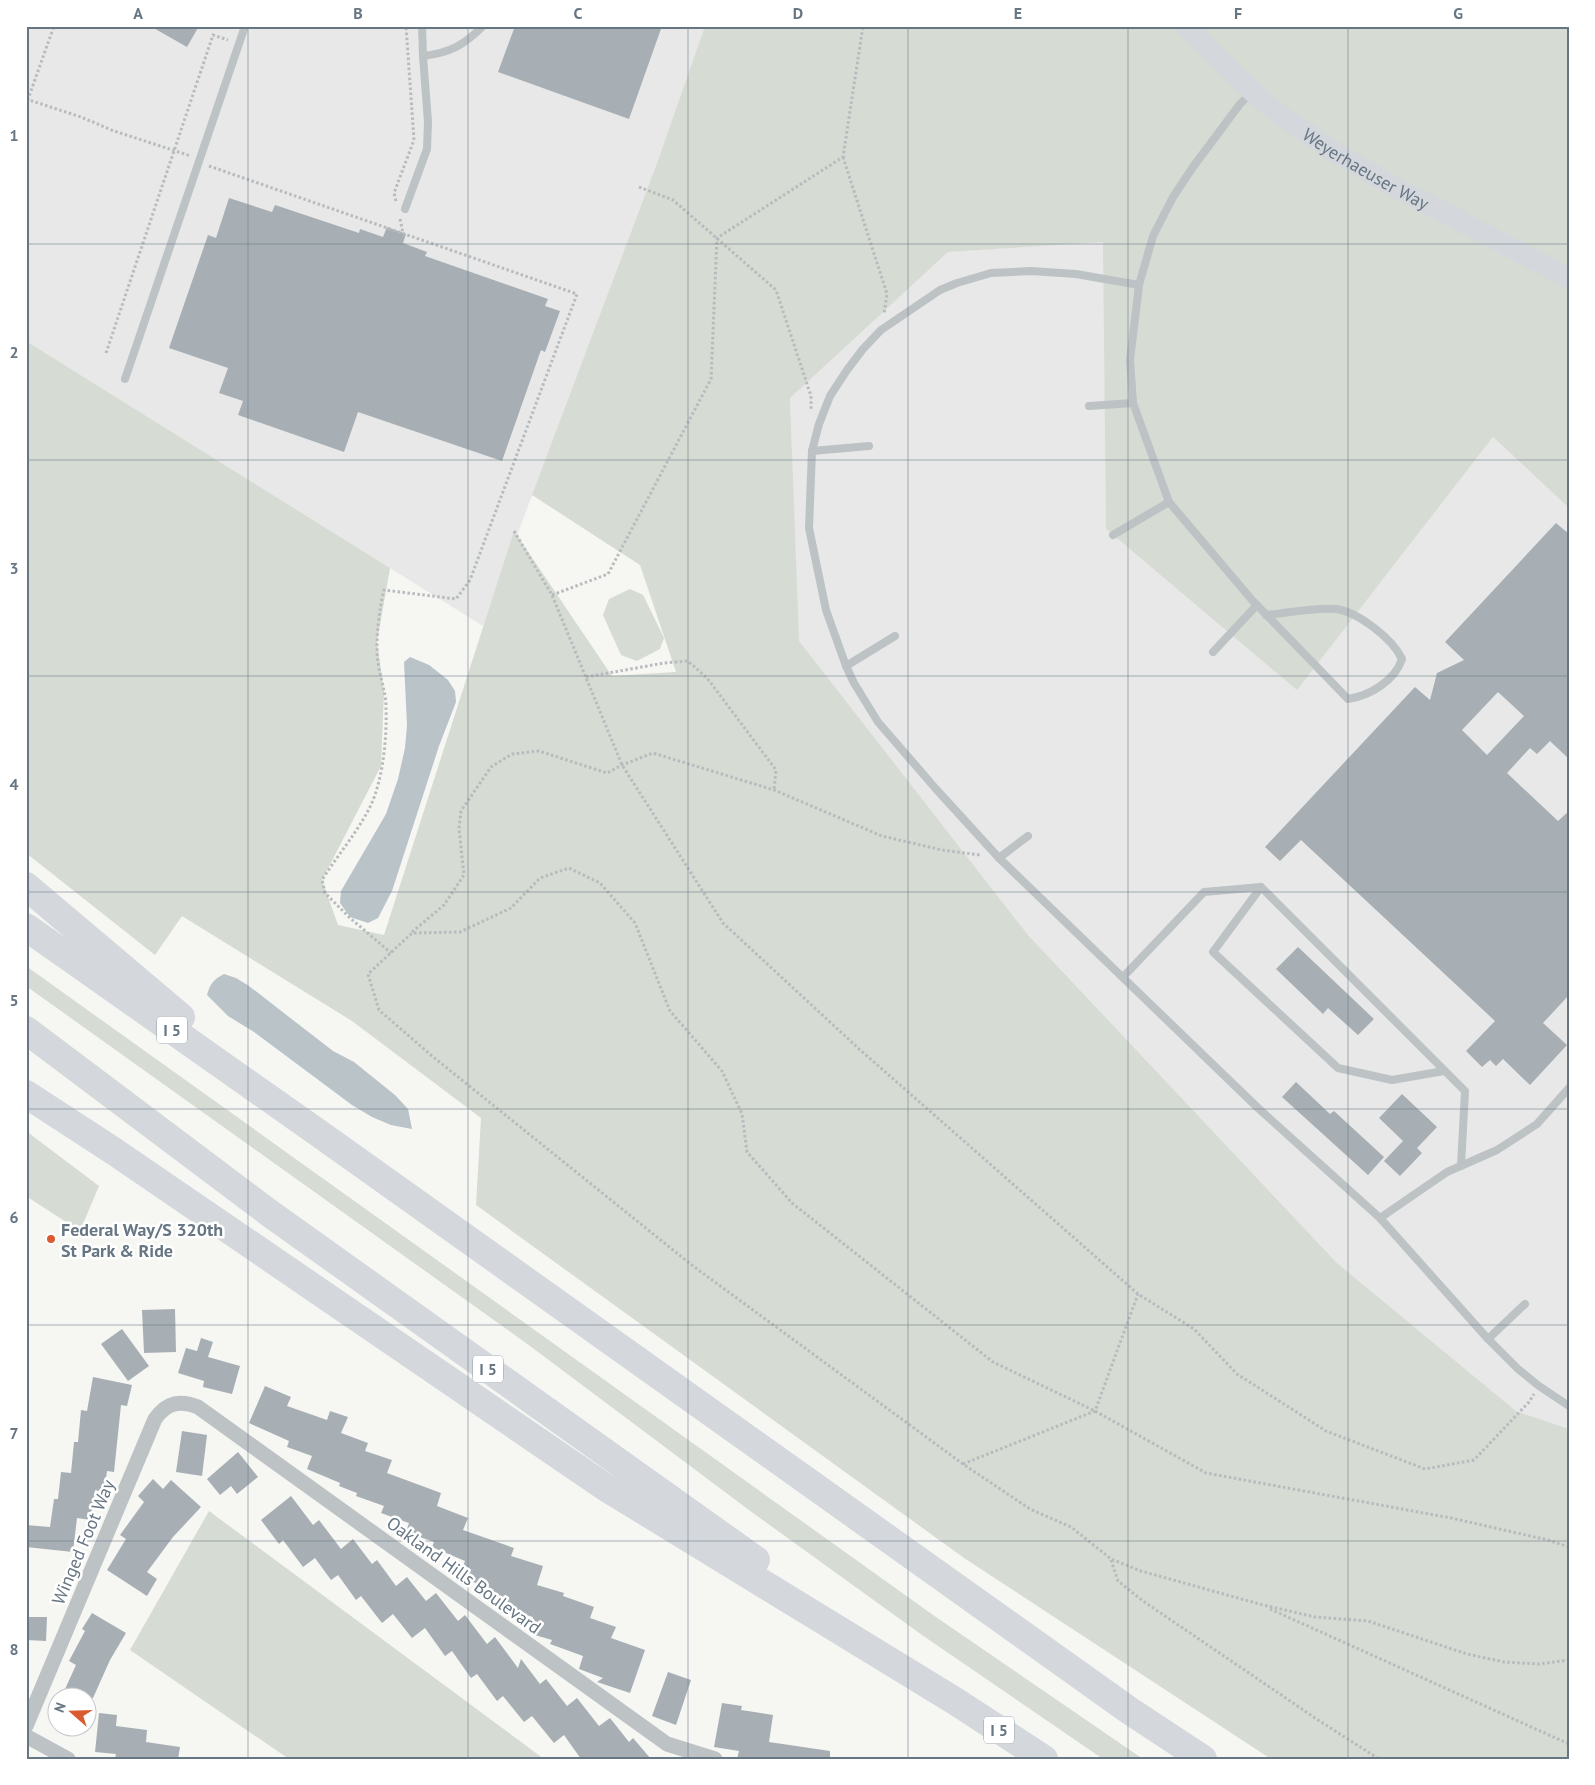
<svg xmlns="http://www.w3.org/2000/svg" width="1595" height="1785" font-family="'PT Sans',sans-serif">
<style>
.built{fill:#e7e8e7}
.green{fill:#d6dbd3}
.water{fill:#b9c3c8}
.building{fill:#a7afb4;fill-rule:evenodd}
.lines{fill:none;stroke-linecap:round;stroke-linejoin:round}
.path{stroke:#b8bbbd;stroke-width:3;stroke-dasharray:2.5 2.5;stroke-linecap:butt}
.lane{stroke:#bdc2c5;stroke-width:8}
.street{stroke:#bdc2c5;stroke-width:15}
.secondary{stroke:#d4d8dc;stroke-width:21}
.highway{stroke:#d4d8dc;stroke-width:28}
.grid{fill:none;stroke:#677683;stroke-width:1;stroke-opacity:0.55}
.poi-dot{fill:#d95b31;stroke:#fff;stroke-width:2}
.labels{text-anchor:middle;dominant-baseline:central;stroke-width:5;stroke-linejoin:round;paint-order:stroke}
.shield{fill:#fff;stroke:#959fa8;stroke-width:1}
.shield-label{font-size:16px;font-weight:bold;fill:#677683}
.street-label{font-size:18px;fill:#677683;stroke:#fff}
.poi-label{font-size:18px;font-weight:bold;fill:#677683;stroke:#fff;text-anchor:start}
.neatline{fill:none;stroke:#677683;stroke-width:2}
.grid-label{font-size:16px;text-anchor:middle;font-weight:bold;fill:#677683}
</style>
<rect width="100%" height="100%" fill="#f6f6f3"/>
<!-- built -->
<g class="built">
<path d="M26 26H705L657 163 483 626 26 341Z"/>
<path d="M1104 241 1106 529 1297 689 1493 437 1569 508V1429L1516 1411 1337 1263 1028 935 798 641 790 397 948 252Z"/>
</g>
<!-- green -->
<g class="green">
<path d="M705 26H1569V508L1493 437 1297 690 1106 529 1103 242 948 252 790 398 799 641 1028 935 1337 1263 1516 1411 1569 1429V1759H1271L964 1558 476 1205 481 1118 352 1021 182 916 155 955 26 853V341L390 568 377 642 384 692 381 766 322 880 338 925 384 935 514 531 612 676 676 672 640 565 532 495 657 163Z"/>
<path d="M630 589 643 595 664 638 660 649 637 661 621 655 603 615 609 599Z"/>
<path d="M26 966 933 1615 1143 1759H1103L922 1635 753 1513 526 1343 26 986Z"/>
<path d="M26 1131 99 1186 80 1231 26 1196Z"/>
<path d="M209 1511 544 1759H289L130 1650Z"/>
</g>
<!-- water -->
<g class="water">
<path d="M410 657 429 665 448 680 455 691 456 702 439 746 392 891 378 918 368 923 350 917 340 903 341 891 386 814 398 779 405 748 407 725 404 662Z"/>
<path d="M224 974 236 978 249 986 333 1051 354 1062 395 1095 408 1109 412 1129 391 1125 372 1117 352 1105 254 1032 228 1016 207 995C210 984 214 979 224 974Z"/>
</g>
<!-- building -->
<g class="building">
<path d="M150 26H199L187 47Z"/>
<path d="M515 26H662L629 119 498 72Z"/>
<path d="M229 198 272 212 275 205 359 233 360 229 383 237 387 227 406 234 403 243 427 252 425 256 548 299 545 306 560 311 545 352 541 350 502 461 358 412 344 452 238 415 243 401 219 393 228 368 169 348 208 235 216 238Z"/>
<path d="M1556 523 1569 534V759L1550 741 1537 754 1530 748 1507 773 1558 821 1569 811V995L1543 1023 1567 1045 1530 1085 1503 1059 1496 1066 1490 1060 1482 1067 1466 1051 1495 1021 1301 840 1280 861 1265 847 1415 687 1430 700 1437 673 1464 660 1445 642ZM1498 692 1524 716 1487 755 1462 730Z"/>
<path d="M1298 947 1374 1019 1358 1035 1328 1008 1323 1014 1276 969Z"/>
<path d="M1296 1082 1330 1114 1334 1111 1384 1157 1368 1175 1282 1097Z"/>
<path d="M1402 1094 1437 1127 1417 1148 1422 1153 1400 1176 1384 1161 1403 1141 1379 1118Z"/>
<path d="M175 1309 176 1352 144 1353 142 1310Z"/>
<path d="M122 1329 149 1366 128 1381 101 1344Z"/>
<path d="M201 1338 213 1342 208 1357 240 1366 232 1394 203 1387 204 1381 178 1373 186 1348 197 1351Z"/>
<path d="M93 1377 132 1385 127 1406 121 1405 114 1472 107 1471 104 1492 95 1490 91 1520 77 1518 73 1552 26 1547V1525L50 1527 54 1499H58L61 1472 71 1473 74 1442H78L81 1410 87 1411Z"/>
<path d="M265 1386 291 1397 287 1406 327 1420 330 1411 348 1417 341 1433 368 1443 365 1451 392 1460 387 1473 441 1493 437 1506 468 1518 463 1530 514 1548 511 1556 543 1566 537 1585 564 1593 563 1596 594 1607 590 1618 616 1627 611 1638 645 1650 630 1693 597 1682 603 1678 579 1669 583 1656 550 1644 552 1640 528 1633 533 1617 504 1608 506 1602 484 1594 487 1587 459 1577 465 1561 432 1547 434 1542 406 1532 409 1523 381 1513 384 1506 356 1496 357 1493 339 1486 340 1483 307 1469 312 1456 287 1447 289 1441 249 1423Z"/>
<path d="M182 1431 207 1435 202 1476 176 1472Z"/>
<path d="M238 1452 258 1477 237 1494 231 1486 220 1495 207 1479Z"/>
<path d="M153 1479 163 1489 171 1480 201 1507 173 1537 147 1572 157 1579 147 1596 107 1570 126 1539 120 1535 144 1502 138 1496Z"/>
<path d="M291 1496 313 1525 319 1520 341 1549 353 1539 372 1564 377 1560 396 1586 407 1577 426 1601 436 1593 458 1621 465 1615 487 1644 495 1637 518 1668 521 1659 540 1684 546 1679 567 1706 577 1698 599 1726 610 1718 629 1742 633 1738 651 1759H581L564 1735 554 1743 532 1716 524 1722 503 1696 497 1701 477 1674 471 1678 452 1651 445 1656 425 1628 412 1638 393 1614 382 1623 361 1596 356 1600 338 1575 331 1580 315 1558 303 1567 283 1540 279 1544 261 1520Z"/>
<path d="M92 1613 126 1633 110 1660 93 1698H61L76 1665 69 1661 85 1631 82 1629Z"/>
<path d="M26 1617H47L46 1641 26 1640Z"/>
<path d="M668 1672 691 1680 676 1725 652 1716Z"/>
<path d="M722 1703 742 1706 741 1710 773 1715 769 1742 830 1751V1759H737L739 1751 714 1747Z"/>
<path d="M99 1713 117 1715 116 1726 147 1730 146 1742 180 1747 178 1759H115L116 1754 95 1752Z"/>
</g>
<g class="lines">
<!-- path -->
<g class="path">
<path d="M26 99 81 117 114 131 191 156"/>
<path d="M26 105 54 26"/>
<path d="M843 157 887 294 884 314"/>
<path d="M209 166 577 294 470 580 456 599 384 590C379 610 375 642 378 662 380 678 386 692 386 708 387 738 383 782 369 809 356 834 337 856 322 880L325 893 350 918 391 953"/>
<path d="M639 187 673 200 776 290 811 396V411"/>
<path d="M396 201 394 193 414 140 406 26"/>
<path d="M400 219 403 233"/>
<path d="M106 353 213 35 228 40"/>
<path d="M514 531 552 595 622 765 723 923 858 1048 1138 1294 1194 1329 1237 1374 1326 1431 1425 1469 1474 1460 1529 1402 1534 1394"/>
<path d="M552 595 608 574 711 379 717 238 843 157 863 26"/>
<path d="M586 677 664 663 688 661 707 678 776 770 774 790"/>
<path d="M412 932 444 905 464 875 459 829 461 811 491 767 512 754 539 751 607 773 622 765 653 753 774 790 882 836 942 850 980 855"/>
<path d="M963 1464 1095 1411 1138 1294"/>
<path d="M1569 1547 1548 1540 1451 1518 1206 1473 1095 1411 993 1362 792 1203 747 1152 742 1114 722 1071 670 1011 635 923 600 883 569 868 540 878 511 908 460 932 412 933 368 974 379 1010 432 1056 693 1266 963 1464 1030 1509 1071 1527 1111 1559 1141 1571 1263 1605 1315 1617 1368 1621 1467 1654 1504 1662 1539 1664 1569 1660"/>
<path d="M1111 1560 1118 1581 1143 1601 1318 1720 1379 1759"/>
<path d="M1270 1609 1569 1744"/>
</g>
<!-- lane -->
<g class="lane">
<path d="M423 56C450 53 464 45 483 26"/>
<path d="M1251 93 1240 104 1193 167 1173 197 1153 236 1139 285 1076 274 1031 271 991 273 957 283 940 290 881 330 863 349 847 370 830 396 819 424 812 451 809 528 826 610 846 666 854 683 878 722 936 789 999 858 1258 1108 1380 1218 1488 1339 1518 1369 1539 1386 1569 1406"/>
<path d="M405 209 427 149 428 122 423 56 422 26"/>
<path d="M1139 285 1130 360 1133 403 1169 502 1252 600 1348 699C1369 696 1395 681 1402 659 1393 639 1358 612 1336 609 1316 607 1287 613 1266 615"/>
<path d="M125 379 245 26"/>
<path d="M1089 406 1133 403"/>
<path d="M812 451 869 446"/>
<path d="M1113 535 1169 502"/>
<path d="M1213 652 1257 605"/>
<path d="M846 666 895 636"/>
<path d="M999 858 1028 836"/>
<path d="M1261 887 1213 952 1338 1068 1392 1080 1444 1071"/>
<path d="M1123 977 1204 892 1261 887 1465 1091 1461 1166"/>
<path d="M1380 1218 1447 1172 1497 1150 1537 1124 1569 1088"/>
<path d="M1488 1339 1525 1304"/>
</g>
<!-- street -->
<g class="street">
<path d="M26 1726 155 1419C167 1402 180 1400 198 1407L667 1744 715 1759"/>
<path d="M26 1736 68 1759"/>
</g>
<!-- secondary -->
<path class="secondary" id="s1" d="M1186 26 1253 92 1283 117 1333 151 1393 186 1569 278"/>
<!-- highway -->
<g class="highway">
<path d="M26 886 181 1017"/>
<path d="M26 927 317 1132 1130 1711 1203 1759"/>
<path d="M26 1030 272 1215 756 1560"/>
<path d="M26 1094 115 1152 605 1487 955 1701 1044 1759"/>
</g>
</g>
<!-- grid -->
<path class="grid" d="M248 26V1759M468 26V1759M688 26V1759M908 26V1759M1128 26V1759M1348 26V1759M26 244H1569M26 460H1569M26 676H1569M26 892H1569M26 1109H1569M26 1325H1569M26 1541H1569"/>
<!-- markers -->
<circle class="poi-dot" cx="51" cy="1239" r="5"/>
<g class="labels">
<!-- shield labels -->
<g class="shield">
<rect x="157" y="1016.5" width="30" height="27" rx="4"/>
<rect x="473" y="1355.5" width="30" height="27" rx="4"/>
<rect x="984" y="1716.5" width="30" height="27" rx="4"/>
</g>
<g class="shield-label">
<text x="172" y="1030">I 5</text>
<text x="488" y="1369">I 5</text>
<text x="999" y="1730">I 5</text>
</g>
<!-- street labels -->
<g class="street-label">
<text stroke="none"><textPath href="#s1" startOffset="231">Weyerhaeuser Way</textPath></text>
<text transform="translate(83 1542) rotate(-67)">Winged Foot Way</text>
<text transform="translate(464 1575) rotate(36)">Oakland Hills Boulevard</text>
</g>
<!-- poi labels -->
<g class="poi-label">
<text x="61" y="1229">Federal Way/S 320th<tspan x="61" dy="21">St Park &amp; Ride</tspan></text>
</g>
</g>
<!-- border -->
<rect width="1595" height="1785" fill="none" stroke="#ffffff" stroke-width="55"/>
<!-- north arrow -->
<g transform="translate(72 1712) rotate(290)"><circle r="24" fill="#ffffff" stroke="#c2c8cd"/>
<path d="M0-4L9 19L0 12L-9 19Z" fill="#d95b31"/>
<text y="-8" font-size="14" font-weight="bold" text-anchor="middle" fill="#677683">N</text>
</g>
<rect x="28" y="28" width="1540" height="1730" class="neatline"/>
<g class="grid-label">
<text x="138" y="19">A</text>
<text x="358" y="19">B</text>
<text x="578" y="19">C</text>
<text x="798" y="19">D</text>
<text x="1018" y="19">E</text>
<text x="1238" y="19">F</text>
<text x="1458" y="19">G</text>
<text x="14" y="141">1</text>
<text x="14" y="358">2</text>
<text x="14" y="574">3</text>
<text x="14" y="790">4</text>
<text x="14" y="1006">5</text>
<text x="14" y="1223">6</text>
<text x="14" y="1439">7</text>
<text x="14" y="1655">8</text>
</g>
</svg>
